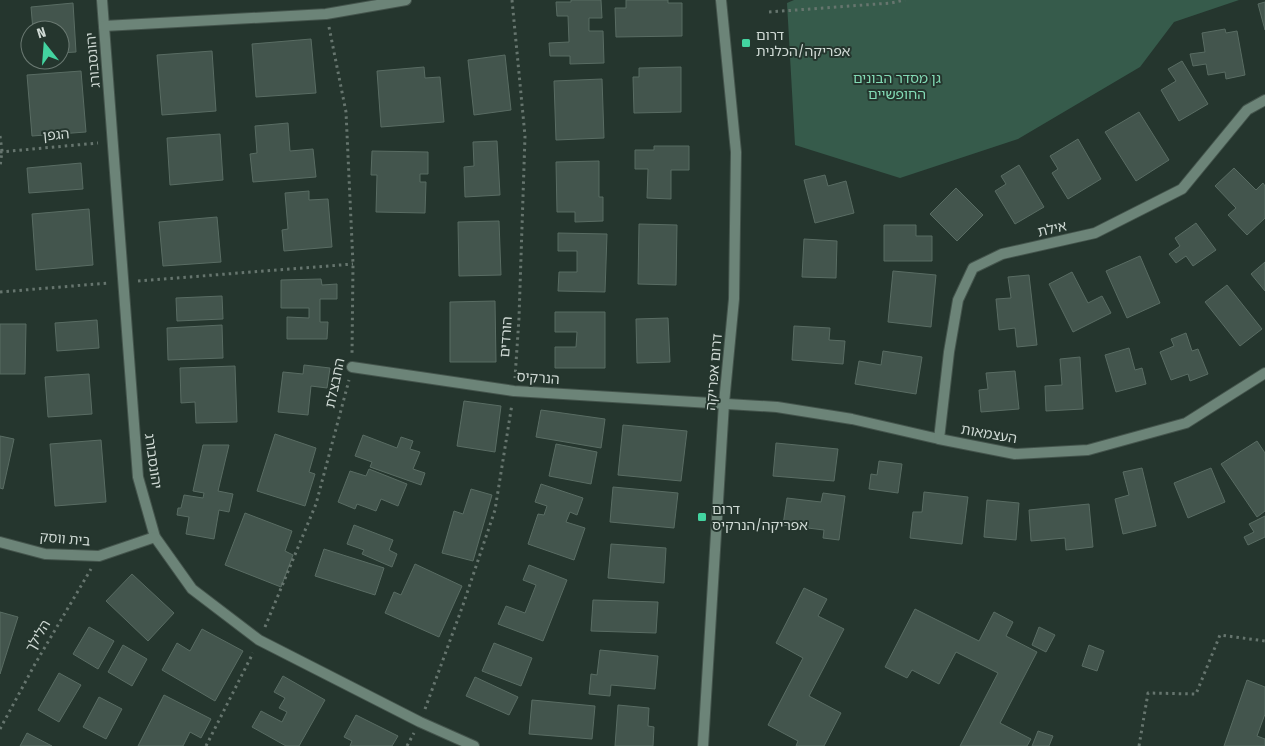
<svg xmlns="http://www.w3.org/2000/svg" width="1265" height="746" font-family="'Fira Sans Condensed','Noto Sans Hebrew',sans-serif">
<style>
.green{fill:#365b4b}
.building{fill:#43554d;stroke:#596c63}
.lines{fill:none;stroke-linecap:round;stroke-linejoin:round}
.minor-casing{stroke:#44544c;stroke-width:12}
.tertiary-casing{stroke:#44544c;stroke-width:12}
.path{stroke:#66756e;stroke-width:3;stroke-dasharray:2.5 4;stroke-linecap:butt}
.minor{stroke:#6c8478;stroke-width:10}
.tertiary{stroke:#6c8478;stroke-width:10}
.poi-dot{fill:#43d4a0;stroke:#25362e;stroke-width:2}
.labels{text-anchor:middle;dominant-baseline:central;stroke-width:4;stroke-linejoin:round;paint-order:stroke}
.poi-label{font-size:14px;fill:#d0dad5;stroke:#25362e;text-anchor:start}
.street-label{font-size:14px;fill:#d0dad5;stroke:#25362e}
.park-label{font-size:14px;fill:#82d9b4;stroke:#25362e}
</style>
<rect width="100%" height="100%" fill="#25362e"/>
<!-- green -->
<path class="green" d="M794 0H1239L1174 22 1140 67 1018 139 900 178 795 145 787 3Z"/>
<!-- building -->
<g class="building">
<path d="M571 0H601L602 18H589V31H603L604 63 570 64V56H550L549 43 569 42 568 16H557L556 2H571Z"/>
<path d="M626 0H668V3H682V36L616 37 615 8H626Z"/>
<path d="M1265 2V30L1258 4Z"/>
<path d="M73 3 76 52 60 53V30H33L31 7Z"/>
<path d="M1225 29 1226 33 1237 31 1245 75 1226 79 1225 72 1208 75 1206 64 1193 66 1190 54 1205 52 1202 33Z"/>
<path d="M311 39 316 93 256 97 252 44Z"/>
<path d="M212 51 216 111 162 115 157 55Z"/>
<path d="M505 55 511 110 474 115 468 60Z"/>
<path d="M1182 61 1208 104 1179 121 1161 90 1176 81 1168 69Z"/>
<path d="M424 67 425 78 440 77 444 122 381 127 377 71Z"/>
<path d="M681 67V112L634 113 633 77H639V68Z"/>
<path d="M81 71 86 132 32 136 27 75Z"/>
<path d="M602 79 604 138 556 140 554 81Z"/>
<path d="M1139 112 1169 160 1136 181 1105 132Z"/>
<path d="M288 123 290 151 313 149 316 177 253 182 250 154 257 153 255 126Z"/>
<path d="M220 134 223 180 170 185 167 138Z"/>
<path d="M1078 139 1101 179 1068 199 1052 173 1058 169 1050 156Z"/>
<path d="M497 141 500 195 465 197 464 167 474 166 473 142Z"/>
<path d="M654 146H689V170H671V199L647 198 648 169H635V150H654Z"/>
<path d="M372 151 428 152V174H420V182H426L425 213 376 212 377 175H371Z"/>
<path d="M599 161V197H603V221L575 222V212H557L556 162Z"/>
<path d="M81 163 83 189 29 193 27 168Z"/>
<path d="M1019 165 1044 207 1015 224 995 191 1006 184 1001 176Z"/>
<path d="M1234 168 1256 190 1263 183 1265 186V218L1247 235 1228 215 1236 208 1215 186Z"/>
<path d="M825 175 828 186 846 181 854 213 815 223 804 180Z"/>
<path d="M956 188 983 215 957 241 930 214Z"/>
<path d="M309 191V200L328 199 332 247 284 251 282 230 288 229 285 193Z"/>
<path d="M89 209 93 265 36 270 32 214Z"/>
<path d="M217 217 221 262 163 266 159 222Z"/>
<path d="M499 221 501 275 459 276 458 222Z"/>
<path d="M1196 223 1216 250 1193 266 1186 256 1176 263 1169 254 1180 246 1175 238Z"/>
<path d="M639 224 677 225 676 285 638 284Z"/>
<path d="M884 225H916V236H932V261H884Z"/>
<path d="M558 233 607 234 605 292 558 291 559 272H577V251H558Z"/>
<path d="M804 239 837 241 836 278 802 277Z"/>
<path d="M1140 256 1160 303 1127 318 1106 271Z"/>
<path d="M1265 262V291L1251 274Z"/>
<path d="M893 271 936 275 931 327 888 322Z"/>
<path d="M1072 272 1088 303 1102 296 1111 313 1073 332 1049 284Z"/>
<path d="M1029 275 1037 345 1017 347 1015 328 999 330 996 299 1011 298 1008 277Z"/>
<path d="M321 279 322 285 337 284V299H320V322H328L327 339H287V317L309 318V308H281V280Z"/>
<path d="M1227 285 1262 329 1240 346 1205 302Z"/>
<path d="M222 296 223 319 177 321 176 298Z"/>
<path d="M495 301 496 362H450V302Z"/>
<path d="M555 312H605V368H555V347H576L577 332H555Z"/>
<path d="M668 318 670 362 637 363 636 319Z"/>
<path d="M97 320 99 348 57 351 55 323Z"/>
<path d="M0 324H26L25 374H0Z"/>
<path d="M222 325 223 358 168 360 167 328Z"/>
<path d="M794 326 830 328 829 340 845 341 843 364 792 360Z"/>
<path d="M1186 333 1192 351 1198 349 1208 374 1190 381 1188 374 1171 380 1160 352 1174 346 1171 339Z"/>
<path d="M1129 348 1135 370 1142 368 1146 384 1116 392 1105 355Z"/>
<path d="M883 351 922 357 916 394 855 384 859 361 881 365Z"/>
<path d="M1080 357 1083 409 1046 411 1045 386 1062 385 1060 359Z"/>
<path d="M304 365 330 368 327 388 311 386 308 415 278 412 283 372 303 374Z"/>
<path d="M235 366 237 422 196 423 195 402 181 403 180 368Z"/>
<path d="M1015 371 1019 409 981 412 979 390 988 389 986 373Z"/>
<path d="M89 374 92 414 48 417 45 377Z"/>
<path d="M464 401 501 406 495 452 457 446Z"/>
<path d="M541 410 605 419 601 448 536 437Z"/>
<path d="M623 425 687 431 681 481 618 475Z"/>
<path d="M275 434 316 448 309 472 315 474 305 506 257 491Z"/>
<path d="M363 435 397 448 401 437 413 441 410 449 420 452 413 469 425 473 421 485 370 467 372 462 355 456Z"/>
<path d="M0 436 14 439 3 489 0 488Z"/>
<path d="M101 440 106 502 55 506 50 444Z"/>
<path d="M1257 441 1265 453V511L1257 517 1221 464Z"/>
<path d="M776 443 838 449 834 481 773 476Z"/>
<path d="M556 444 597 452 591 484 549 476Z"/>
<path d="M203 445H229L218 491 233 494 229 512 219 510 214 539 186 534 189 517 177 515 178 508H181L184 495 203 498 204 493 193 491Z"/>
<path d="M879 461 902 464 898 493 869 489 871 474 877 475Z"/>
<path d="M1142 468 1156 526 1123 534 1115 499 1129 495 1123 472Z"/>
<path d="M1211 468 1225 502 1188 518 1174 483Z"/>
<path d="M369 469 407 484 398 506 381 499 376 511 357 504 355 509 338 502 350 471 366 476Z"/>
<path d="M541 484 583 498 577 515 570 512 566 522 585 528 574 560 528 544 538 514 544 515 547 506 535 502Z"/>
<path d="M613 487 678 493 674 528 610 522Z"/>
<path d="M471 489 492 495 473 561 442 553 454 511 463 514Z"/>
<path d="M924 492 968 497 962 544 910 538 913 512H922Z"/>
<path d="M823 493 845 496 839 540 823 538 824 530 783 525 787 498 821 502Z"/>
<path d="M987 500 1019 503 1016 540 984 537Z"/>
<path d="M1089 504 1093 547 1066 550 1065 538 1031 541 1029 510Z"/>
<path d="M245 513 292 531 285 551 293 555 281 587 225 565Z"/>
<path d="M1265 516V537L1248 545 1244 537 1254 532 1249 524Z"/>
<path d="M354 525 393 540 389 550 397 554 392 567 362 554 364 550 347 544Z"/>
<path d="M611 544 666 548 664 583 608 578Z"/>
<path d="M324 549 384 568 375 595 315 576Z"/>
<path d="M415 564 462 586 439 637 385 613 394 592 401 595Z"/>
<path d="M529 565 567 580 543 641 498 624 506 606 525 613 536 585 523 580Z"/>
<path d="M132 574 174 613 148 641 106 601Z"/>
<path d="M804 588 827 599 818 616 844 629 809 696 841 713 824 746H796L798 741 768 725 803 658 776 643Z"/>
<path d="M593 600 658 602 656 633 591 631Z"/>
<path d="M915 609 979 641 994 612 1013 622 1006 636 1037 652 1000 723 1031 739 1027 746H960L998 673 956 652 939 684 912 670 907 678 885 667Z"/>
<path d="M0 612 18 617 0 674Z"/>
<path d="M89 627 114 641 98 669 73 654Z"/>
<path d="M1039 627 1055 635 1046 652 1032 645Z"/>
<path d="M202 629 243 651 215 701 162 670 177 643 190 651Z"/>
<path d="M494 643 532 658 521 686 482 671Z"/>
<path d="M123 645 147 659 132 686 108 672Z"/>
<path d="M1089 645 1104 651 1097 671 1082 666Z"/>
<path d="M600 650 658 656 655 689 611 685 610 696 589 694 591 674 597 675Z"/>
<path d="M59 673 81 685 59 722 38 710Z"/>
<path d="M283 676 325 700 299 746H286L252 727 261 711 282 722 287 712 279 708 285 698 274 692Z"/>
<path d="M475 677 518 697 509 715 466 696Z"/>
<path d="M1247 680 1265 687V714L1257 736 1265 739V746H1224Z"/>
<path d="M164 695 211 719 201 738 190 732 183 746H138Z"/>
<path d="M99 697 122 709 106 739 83 727Z"/>
<path d="M532 700 595 706 592 739 529 734Z"/>
<path d="M618 705 649 708 648 726 654 727 653 746H615Z"/>
<path d="M356 715 398 736 392 746H350L352 741 344 737Z"/>
<path d="M1038 731 1053 736 1049 746H1032Z"/>
<path d="M27 733 52 746H20Z"/>
</g>
<g class="lines">
<defs>
<g id="minor">
<path d="M102 0 138 477 155 537 192 589 259 640 420 722 474 746"/>
<path d="M104 26 326 14 406 0"/>
<path d="M352 367 514 391 777 407 852 419 939 439 1015 454 1088 450 1186 423 1265 373"/>
<path d="M939 439 949 352 958 300 973 268 1002 254 1095 233 1182 189 1247 110 1265 100"/>
<path d="M0 542 45 554 99 556 155 537"/>
</g>
<path id="tertiary" d="M703 746 724 403 734 299 736 152 721 0"/>
</defs>
<!-- minor casing -->
<use href="#minor" class="minor-casing"/>
<!-- tertiary casing -->
<use href="#tertiary" class="tertiary-casing"/>
<!-- path -->
<g class="path">
<path d="M512 0 525 136 519 318 515 378"/>
<path d="M769 12 891 3 905 0"/>
<path d="M329 27 346 112 353 264 352 354"/>
<path d="M0 136 2 151 0 167"/>
<path d="M0 152 98 143"/>
<path d="M138 281 353 264"/>
<path d="M0 292 109 283"/>
<path d="M265 627 316 504 349 380"/>
<path d="M425 709 463 605 495 510 512 404"/>
<path d="M0 729 35 664 91 569"/>
<path d="M206 746 253 653"/>
<path d="M407 746 414 733"/>
<path d="M1139 746 1148 693 1196 694 1220 635 1265 641"/>
</g>
<!-- minor -->
<use href="#minor" class="minor"/>
<!-- tertiary -->
<use href="#tertiary" class="tertiary"/>
</g>
<!-- markers -->
<g class="poi-dot">
<rect x="741" y="38" width="10" height="10" rx="2.5"/>
<rect x="697" y="512" width="10" height="10" rx="2.5"/>
</g>
<g class="labels">
<!-- poi labels -->
<g class="poi-label">
<text x="756" y="35">דרום<tspan x="756" dy="16">אפריקה/הכלנית</tspan></text>
<text x="712" y="509">דרום<tspan x="712" dy="16">אפריקה/הנרקיס</tspan></text>
</g>
<!-- street labels -->
<g class="street-label">
<text transform="translate(93 60) rotate(-95)">יהונסבורג</text>
<text transform="translate(56 135) rotate(-5)">הגפן</text>
<text transform="translate(1052 229) rotate(-13)">אילת</text>
<text transform="translate(506 337) rotate(-86)">הורדים</text>
<text transform="translate(714 372) rotate(-85)">דרום אפריקה</text>
<text transform="translate(538 378) rotate(4)">הנרקיס</text>
<text transform="translate(335 383) rotate(-78)">החבצלת</text>
<text transform="translate(989 434) rotate(10)">העצמאות</text>
<text transform="translate(153 461) rotate(82)">יהונסבורג</text>
<text transform="translate(65 539) rotate(5)">בית ווסק</text>
<text transform="translate(38 636) rotate(-59)">הלילך</text>
</g>
<!-- park labels -->
<g class="park-label">
<text x="897" y="78">גן מסדר הבונים<tspan x="897" dy="16">החופשיים</tspan></text>
</g>
</g>
<!-- north arrow -->
<g transform="translate(45 45) rotate(343)"><circle r="24" fill="#25362e" stroke="#697871"/>
<path d="M0-4L9 19L0 12L-9 19Z" fill="#43d4a0"/>
<text y="-8" font-size="14" font-weight="bold" text-anchor="middle" fill="#d0dad5">N</text>
</g>
</svg>
